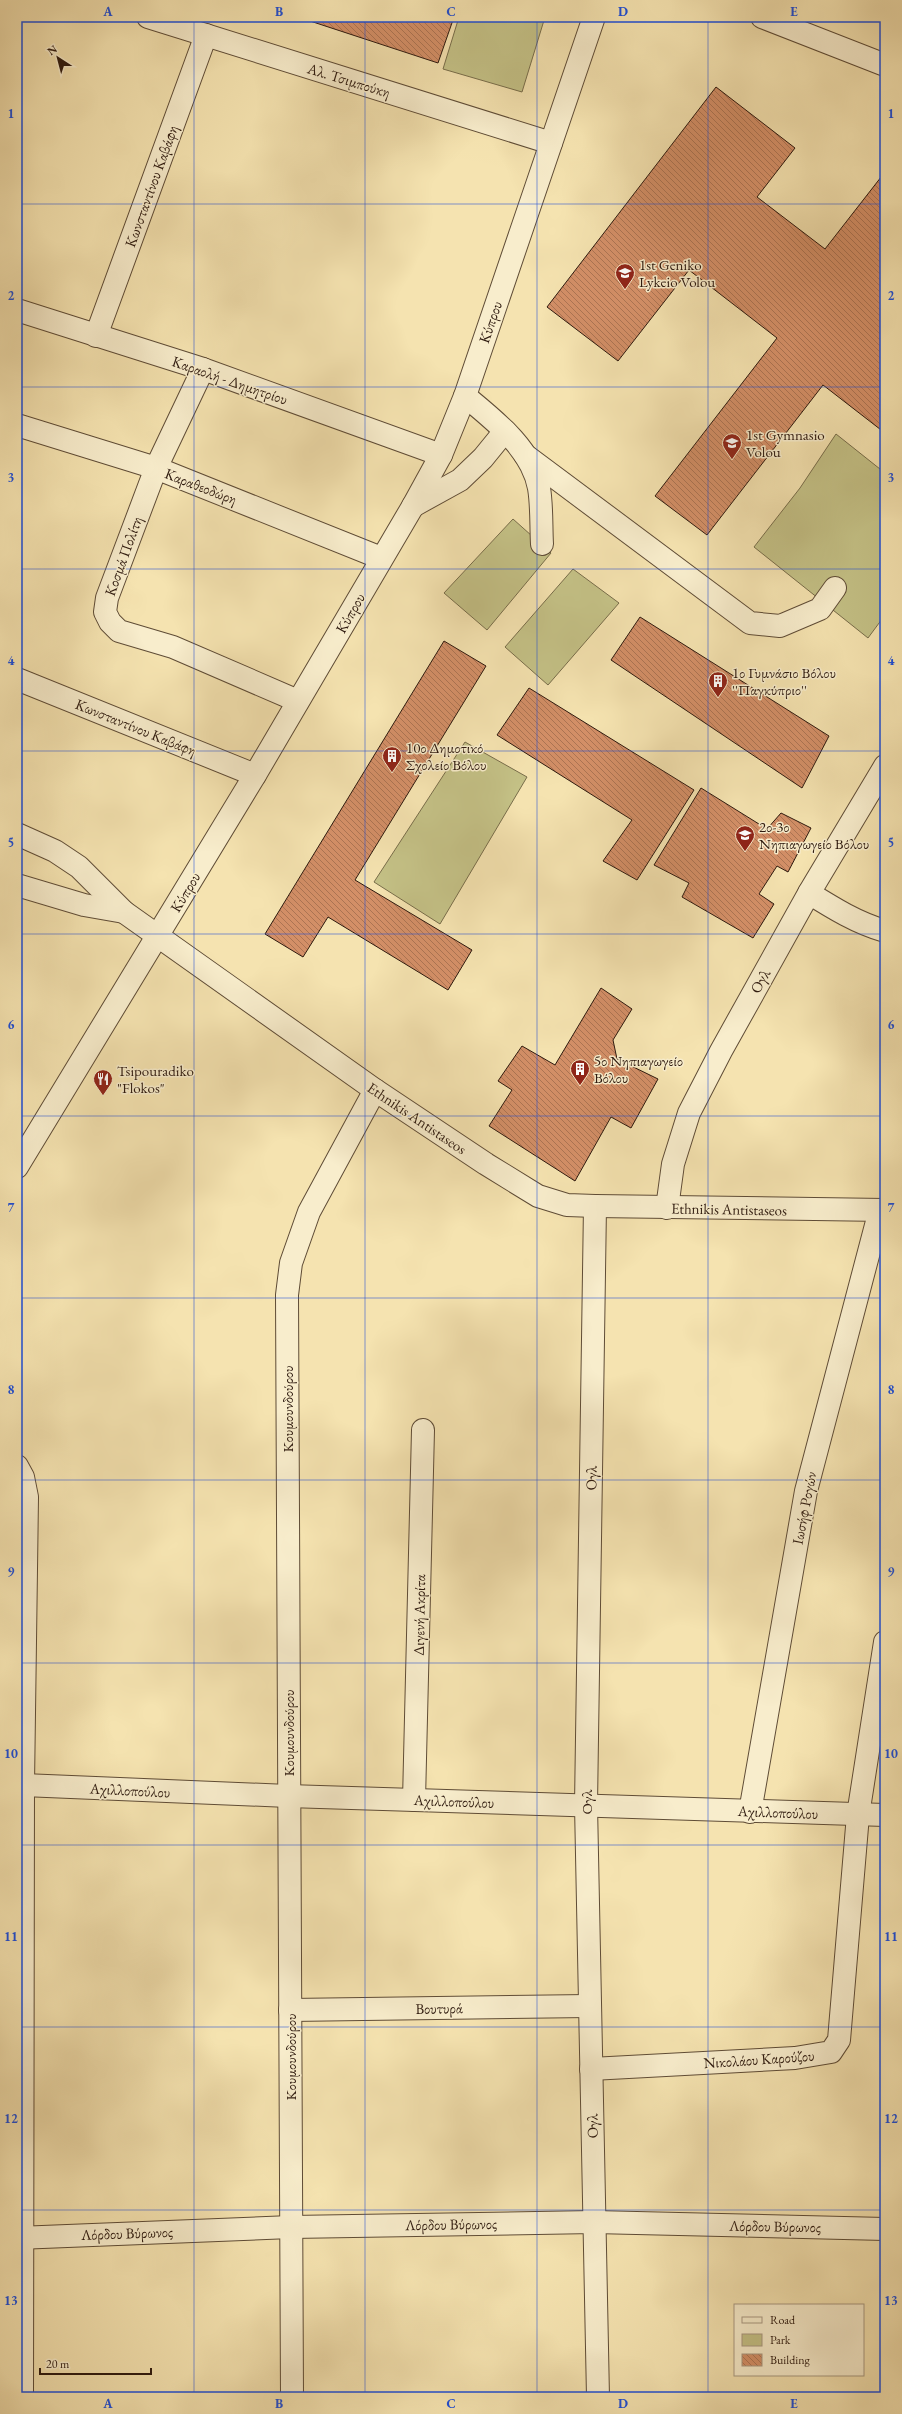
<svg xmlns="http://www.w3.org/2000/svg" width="902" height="2414" font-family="'EB Garamond',serif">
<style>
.green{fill:#c4c186;stroke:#786d4a}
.building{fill:url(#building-back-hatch);stroke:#2d190e}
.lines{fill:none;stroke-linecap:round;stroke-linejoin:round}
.minor-casing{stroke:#5f4c36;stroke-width:24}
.minor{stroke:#f8edcc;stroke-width:22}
.grid{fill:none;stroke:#1d4ed8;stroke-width:1;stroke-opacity:0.55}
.labels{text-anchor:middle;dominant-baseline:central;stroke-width:3;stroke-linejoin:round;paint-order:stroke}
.street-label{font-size:15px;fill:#2d190e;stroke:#f8edcc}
.poi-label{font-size:15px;fill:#2d190e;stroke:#f8edcc;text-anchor:start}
.neatline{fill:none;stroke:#1d4ed8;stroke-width:1.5}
.grid-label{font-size:13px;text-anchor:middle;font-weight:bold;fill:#1d4ed8}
</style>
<defs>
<pattern id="building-back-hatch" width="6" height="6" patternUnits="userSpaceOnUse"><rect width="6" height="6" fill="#d38f67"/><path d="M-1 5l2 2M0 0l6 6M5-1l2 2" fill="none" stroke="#ac7453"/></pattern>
</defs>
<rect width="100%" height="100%" fill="#f5e3b0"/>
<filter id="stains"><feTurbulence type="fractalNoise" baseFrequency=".005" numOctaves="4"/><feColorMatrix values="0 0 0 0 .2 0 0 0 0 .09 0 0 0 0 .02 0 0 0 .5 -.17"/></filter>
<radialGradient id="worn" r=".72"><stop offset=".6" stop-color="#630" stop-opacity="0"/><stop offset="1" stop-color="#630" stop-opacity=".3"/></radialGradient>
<!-- green -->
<g class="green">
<path d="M459 17H545L522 92 443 69Z"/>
<path d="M836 434 885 473V615L868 638 754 547 800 488Z"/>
<path d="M513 519 551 553 487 630 444 593Z"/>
<path d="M573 569 619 603 548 685 505 647Z"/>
<path d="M465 742 527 777 440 924 374 882Z"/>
</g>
<!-- building -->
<g class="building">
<path d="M308 17H454L438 63 307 20Z"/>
<path d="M716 87 795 148 757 197 825 249 885 172V433L823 385 707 535 655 496 777 338 689 270 618 361 547 307Z"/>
<path d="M640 617 829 736 802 788 611 660Z"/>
<path d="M444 641 486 666 355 880 472 950 448 990 328 917 303 957 265 934Z"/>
<path d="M529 688 694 790 637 880 603 861 632 820 497 735Z"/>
<path d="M701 788 767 829 781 813 811 828 788 872 777 866 759 894 774 904 753 938 682 897 689 883 654 865Z"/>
<path d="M601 988 632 1009 613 1040 617 1059 658 1079 631 1128 611 1117 575 1181 489 1126 512 1090 498 1081 522 1046 555 1065Z"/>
</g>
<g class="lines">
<defs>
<g id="minor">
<path d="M148 17 551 143"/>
<path d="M762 17 885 65"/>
<path d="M17 310 203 369 441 455"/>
<path d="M96 336 206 35"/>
<path d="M203 369 156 468 107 598 105 612 110 622 119 631 173 647 298 701"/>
<path d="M465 396C494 420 532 449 539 488 542 506 541 526 542 544"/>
<path d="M17 425 156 468 381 558"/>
<path d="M525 455 750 623 780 626 820 609 835 588"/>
<path d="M413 506 460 480 483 458 505 431"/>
<path d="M17 679 255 775"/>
<path d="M17 834 55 851 79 867 124 912 375 1090 486 1164 538 1196 567 1205 595 1206 885 1210"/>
<path d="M17 885 84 905 124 912"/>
<path d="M809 893C833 908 857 923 885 931"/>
<path d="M17 1167 255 775 413 506 441 455 465 396 594 17"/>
<path d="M595 1206 586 1805 598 2397"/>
<path d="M667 1208 673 1164 689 1113 721 1051 809 893 885 766"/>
<path d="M17 1466 23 1477 27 1497 23 1785 22 2397"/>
<path d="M23 1785 288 1796 885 1815"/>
<path d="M414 1800 423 1430"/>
<path d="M750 1812 806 1491 880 1210"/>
<path d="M290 2010 589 2006"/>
<path d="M591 2069 795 2058 831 2052 839 2040 858 1815 885 1642"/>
<path d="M17 2238 291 2227 594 2222 885 2229"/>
<path d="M292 2397 287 1295 291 1263 309 1212 375 1090"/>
</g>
</defs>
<!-- minor casing -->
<use href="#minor" class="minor-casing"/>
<!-- minor -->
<use href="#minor" class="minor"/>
</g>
<!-- grid -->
<path class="grid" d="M194 17V2397M365 17V2397M537 17V2397M708 17V2397M17 204H885M17 387H885M17 569H885M17 751H885M17 934H885M17 1116H885M17 1298H885M17 1480H885M17 1663H885M17 1845H885M17 2027H885M17 2210H885"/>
<!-- icons -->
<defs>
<symbol id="school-pin" viewBox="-11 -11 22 30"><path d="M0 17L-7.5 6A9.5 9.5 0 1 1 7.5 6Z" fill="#8f2418" stroke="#f8edcc"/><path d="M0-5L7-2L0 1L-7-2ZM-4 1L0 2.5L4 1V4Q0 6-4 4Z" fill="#fff"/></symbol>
<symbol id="building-pin" viewBox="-11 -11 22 30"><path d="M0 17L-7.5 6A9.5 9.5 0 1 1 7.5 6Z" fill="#8f2418" stroke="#f8edcc"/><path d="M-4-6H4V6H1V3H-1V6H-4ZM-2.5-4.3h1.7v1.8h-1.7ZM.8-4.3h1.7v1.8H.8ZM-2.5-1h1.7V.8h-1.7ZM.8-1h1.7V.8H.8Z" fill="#fff"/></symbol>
<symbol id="restaurant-pin" viewBox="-11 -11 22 30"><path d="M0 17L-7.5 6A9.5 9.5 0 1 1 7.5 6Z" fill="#8f2418" stroke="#f8edcc"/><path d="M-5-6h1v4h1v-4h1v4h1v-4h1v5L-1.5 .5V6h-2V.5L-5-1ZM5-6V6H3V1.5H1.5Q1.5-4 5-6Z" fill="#fff"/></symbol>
</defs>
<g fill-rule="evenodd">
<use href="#school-pin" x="614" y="262" width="22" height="30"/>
<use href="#school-pin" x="721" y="432" width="22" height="30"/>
<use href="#building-pin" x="707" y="670" width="22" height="30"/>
<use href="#building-pin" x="381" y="745" width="22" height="30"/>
<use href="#school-pin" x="734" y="824" width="22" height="30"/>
<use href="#building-pin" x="569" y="1058" width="22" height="30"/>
<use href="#restaurant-pin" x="92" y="1068" width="22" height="30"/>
</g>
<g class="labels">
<!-- street labels -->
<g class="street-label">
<text transform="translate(349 80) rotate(17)">Αλ. Τσιμπούκη</text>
<text transform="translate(151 186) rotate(-70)">Κωνσταντίνου Καβάφη</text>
<text transform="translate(490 322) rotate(-71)">Κύπρου</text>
<text transform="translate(230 380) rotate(19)">Καραολή - Δημητρίου</text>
<text transform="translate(201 486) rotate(21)">Καραθεοδώρη</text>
<text transform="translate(123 556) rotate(-70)">Κοσμά Πολίτη</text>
<text transform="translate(350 613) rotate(-60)">Κύπρου</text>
<text transform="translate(136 727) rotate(22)">Κωνσταντίνου Καβάφη</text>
<text transform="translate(185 892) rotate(-59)">Κύπρου</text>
<text transform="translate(760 981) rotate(-61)">Ογλ</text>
<text transform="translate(417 1118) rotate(34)">Ethnikis Antistaseos</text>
<text transform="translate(729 1209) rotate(1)">Ethnikis Antistaseos</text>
<text transform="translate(287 1409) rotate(-90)">Κουμουνδούρου</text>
<text transform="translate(591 1478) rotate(-89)">Ογλ</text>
<text transform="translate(804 1508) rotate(-79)">Ιωσήφ Ρογών</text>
<text transform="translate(419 1615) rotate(-89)">Διγενή Ακρίτα</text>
<text transform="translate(288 1733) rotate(-90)">Κουμουνδούρου</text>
<text transform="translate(130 1790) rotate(3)">Αχιλλοπούλου</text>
<text transform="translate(454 1801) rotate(2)">Αχιλλοπούλου</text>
<text transform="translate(586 1802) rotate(-90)">Ογλ</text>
<text transform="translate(778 1812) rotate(2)">Αχιλλοπούλου</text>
<text transform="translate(439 2008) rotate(-1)">Βουτυρά</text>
<text transform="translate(290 2057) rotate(-90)">Κουμουνδούρου</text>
<text transform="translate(759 2059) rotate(-4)">Νικολάου Καρούζου</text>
<text transform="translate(592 2126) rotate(-91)">Ογλ</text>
<text transform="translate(451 2224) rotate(-1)">Λόρδου Βύρωνος</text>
<text transform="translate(775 2226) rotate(1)">Λόρδου Βύρωνος</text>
<text transform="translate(127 2233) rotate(-2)">Λόρδου Βύρωνος</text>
</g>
<!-- poi labels -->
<g class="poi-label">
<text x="639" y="264">1st Geniko<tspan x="639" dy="17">Lykeio Volou</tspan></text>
<text x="746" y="434">1st Gymnasio<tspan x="746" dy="17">Volou</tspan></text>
<text x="732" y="672">1ο Γυμνάσιο Βόλου<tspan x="732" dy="17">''Παγκύπριο''</tspan></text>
<text x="406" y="747">10ο Δημοτικό<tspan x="406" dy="17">Σχολείο Βόλου</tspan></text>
<text x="759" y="826">2ο-3ο<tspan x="759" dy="17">Νηπιαγωγείο Βόλου</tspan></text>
<text x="594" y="1060">5ο Νηπιαγωγείο<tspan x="594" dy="17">Βόλου</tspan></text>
<text x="117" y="1070">Tsipouradiko<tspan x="117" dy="17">"Flokos"</tspan></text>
</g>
</g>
<!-- margin -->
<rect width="902" height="2414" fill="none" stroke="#f5e3b0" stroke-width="44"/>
<!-- legend -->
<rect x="734" y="2304" width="130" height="72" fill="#f8edcc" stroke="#a79880"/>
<rect x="742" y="2317" width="20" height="6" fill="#f8edcc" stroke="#a79880"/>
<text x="770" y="2324" font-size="12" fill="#2d190e">Road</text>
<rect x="742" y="2334" width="20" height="12" fill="#c4c186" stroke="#a79880"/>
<text x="770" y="2344" font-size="12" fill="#2d190e">Park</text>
<rect x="742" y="2354" width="20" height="12" fill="url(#building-back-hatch)" stroke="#a79880"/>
<text x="770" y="2364" font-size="12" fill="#2d190e">Building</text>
<!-- north arrow -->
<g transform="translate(58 58) rotate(324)" stroke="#f8edcc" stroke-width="3" paint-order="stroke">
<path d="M0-3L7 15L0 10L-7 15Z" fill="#2d190e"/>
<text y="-6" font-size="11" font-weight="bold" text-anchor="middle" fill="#2d190e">N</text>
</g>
<!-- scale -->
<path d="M40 2368v6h111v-6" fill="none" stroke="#2d190e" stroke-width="2"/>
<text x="46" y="2368" font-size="12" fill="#2d190e" stroke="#f8edcc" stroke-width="3" paint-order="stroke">20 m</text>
<rect x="22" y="22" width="858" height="2370" class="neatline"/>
<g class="grid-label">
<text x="108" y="16">A</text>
<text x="279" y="16">B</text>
<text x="451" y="16">C</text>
<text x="623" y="16">D</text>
<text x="794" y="16">E</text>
<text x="11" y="118">1</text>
<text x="891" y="118">1</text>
<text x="11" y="300">2</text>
<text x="891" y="300">2</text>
<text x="11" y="482">3</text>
<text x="891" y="482">3</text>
<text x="11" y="665">4</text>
<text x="891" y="665">4</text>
<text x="11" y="847">5</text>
<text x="891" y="847">5</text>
<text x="11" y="1029">6</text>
<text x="891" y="1029">6</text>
<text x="11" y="1212">7</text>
<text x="891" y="1212">7</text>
<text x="11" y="1394">8</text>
<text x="891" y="1394">8</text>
<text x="11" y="1576">9</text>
<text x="891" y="1576">9</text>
<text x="11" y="1758">10</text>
<text x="891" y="1758">10</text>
<text x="11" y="1941">11</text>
<text x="891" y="1941">11</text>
<text x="11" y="2123">12</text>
<text x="891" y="2123">12</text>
<text x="11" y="2305">13</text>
<text x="891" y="2305">13</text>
<text x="108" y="2408">A</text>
<text x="279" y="2408">B</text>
<text x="451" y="2408">C</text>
<text x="623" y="2408">D</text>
<text x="794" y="2408">E</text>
</g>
<rect width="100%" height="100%" filter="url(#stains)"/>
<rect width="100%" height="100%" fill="url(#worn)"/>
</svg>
